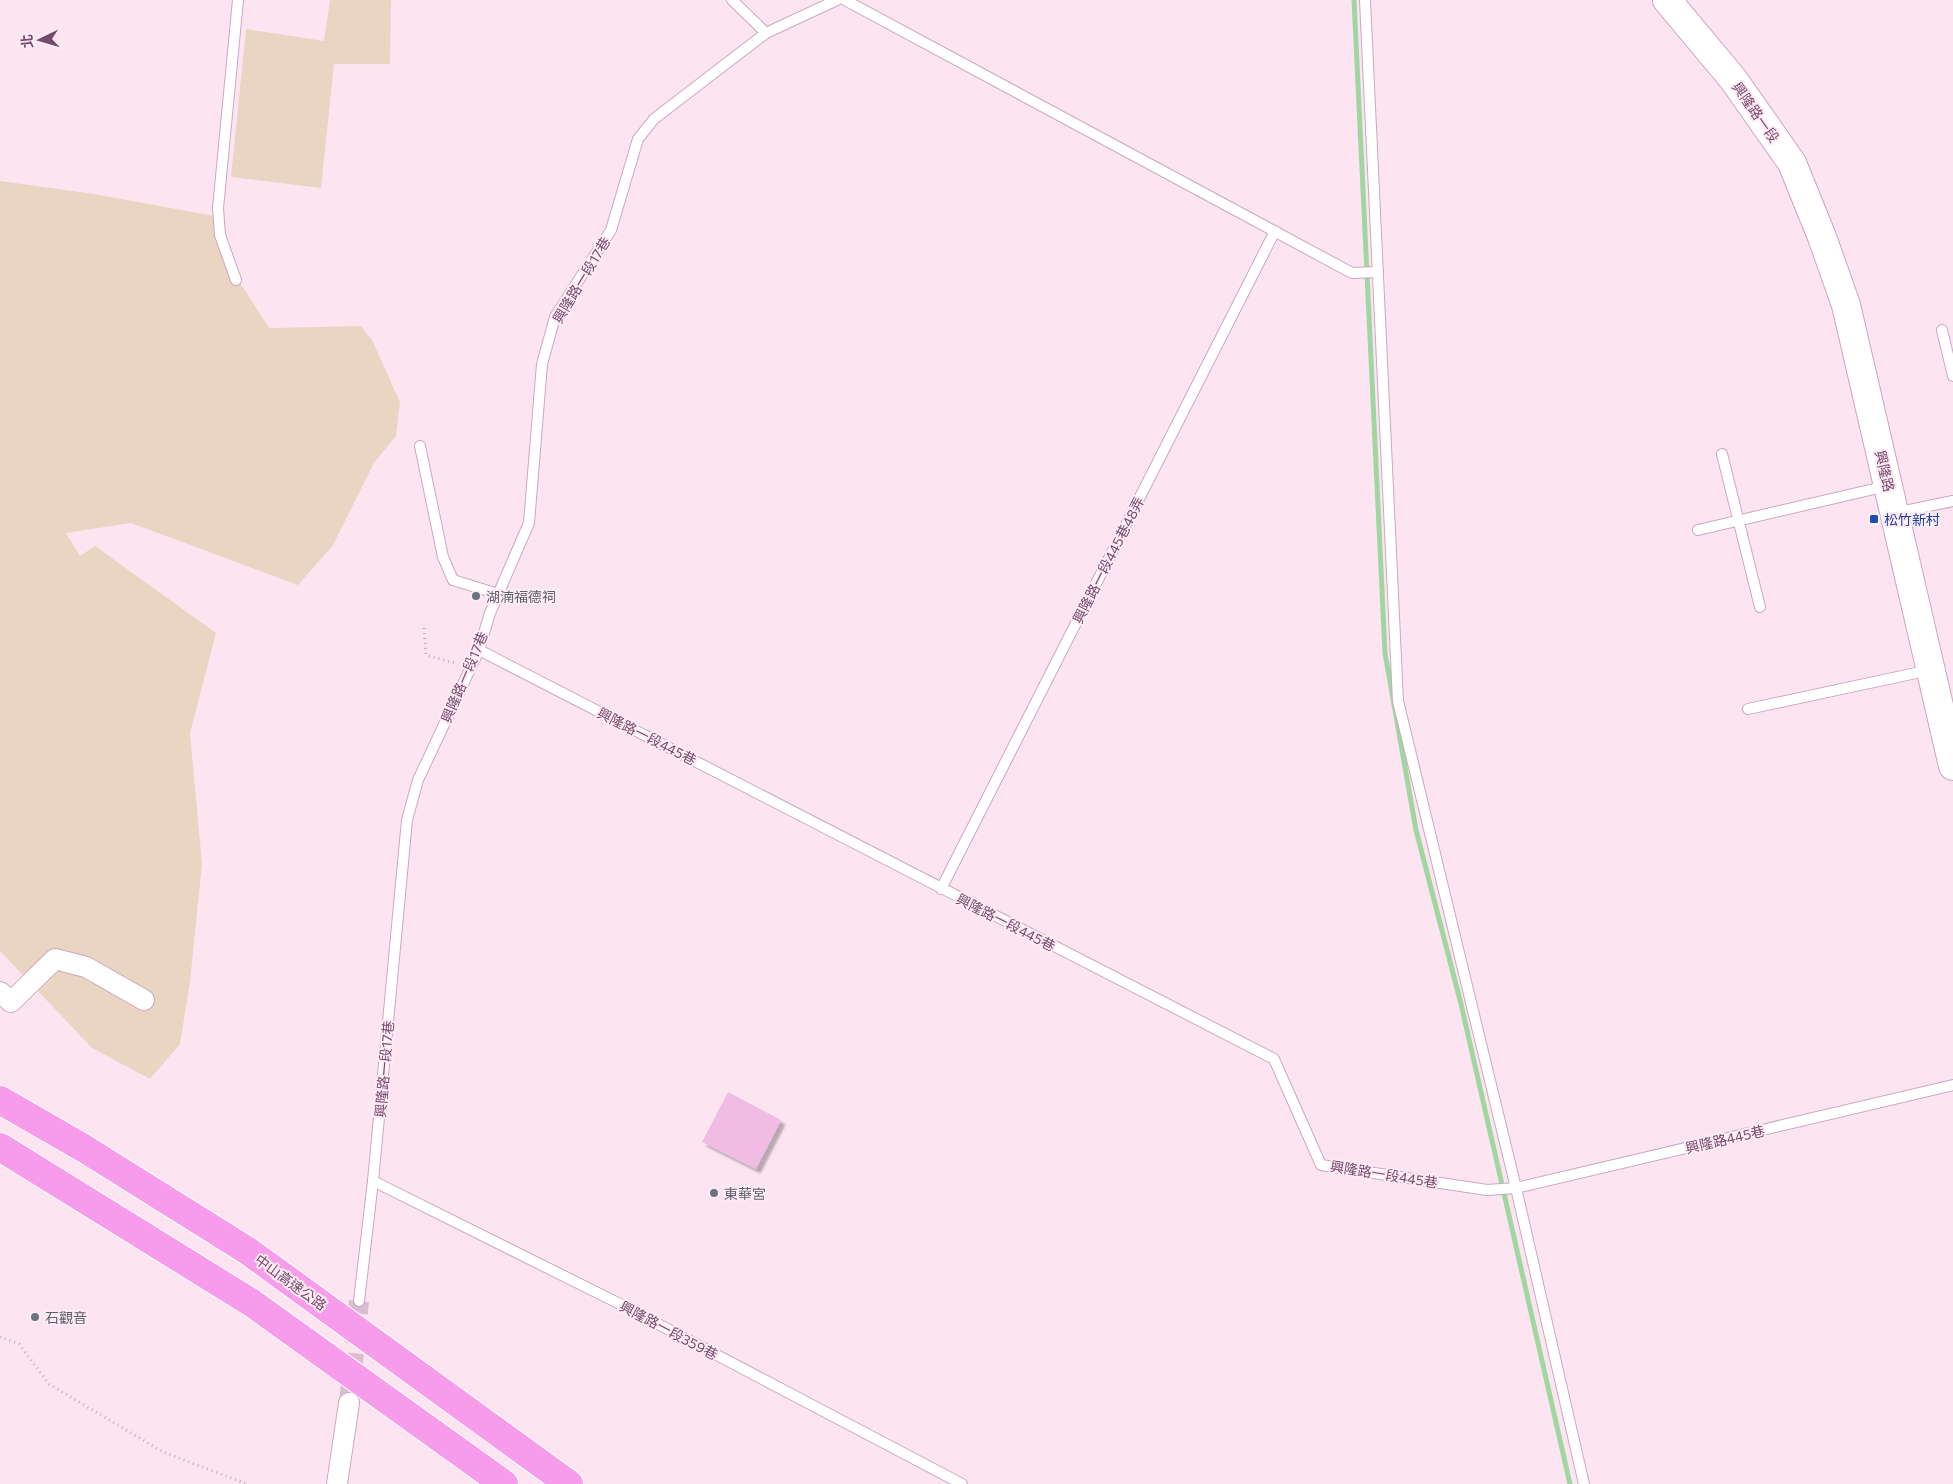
<svg xmlns="http://www.w3.org/2000/svg" width="1953" height="1484" font-family="Commissioner,'Noto Sans TC',sans-serif">
<style>
.green{fill:#ead5c3}
.lines{fill:none;stroke-linecap:round;stroke-linejoin:round}
.stream{stroke:#a0d7a1;stroke-width:5}
.building{fill:#f1bce3;filter:url(#shadow)}
.street-tunnel{stroke:#dabed0;stroke-width:20;stroke-dasharray:20 10;stroke-linecap:butt}
.lane-casing{stroke:#cba8c1;stroke-width:12}
.street-casing{stroke:#cba8c1;stroke-width:22}
.secondary-casing{stroke:#cca4bf;stroke-width:30}
.highway-casing{stroke:#fff;stroke-width:30}
.path{stroke:#d6a0c8;stroke-width:3;stroke-dasharray:1 4;stroke-linecap:butt}
.lane{stroke:#fff;stroke-width:10}
.street{stroke:#fff;stroke-width:20}
.secondary{stroke:#fff;stroke-width:28}
.highway{stroke:#f69cea;stroke-width:28}
.transit-dot{fill:#1a4fb4;stroke:#ffebf5;stroke-width:2}
.worship-dot{fill:#6b7280;stroke:#ffebf5;stroke-width:2}
.labels{text-anchor:middle;dominant-baseline:central;stroke-width:4;stroke-linejoin:round;paint-order:stroke}
.street-label{font-size:14px;fill:#754a6b;stroke:#ffebf5}
.transit-label{font-size:14px;fill:#164399;stroke:#ffebf5;text-anchor:start}
.worship-label{font-size:14px;fill:#5b616d;stroke:#ffebf5;text-anchor:start}
</style>
<defs>
<filter id="shadow"><feDropShadow dx="4.5" dy="4.5" stdDeviation="1" flood-color="#0004"/></filter>
</defs>
<rect width="100%" height="100%" fill="#fce5f1"/>
<!-- green -->
<g class="green">
<path d="M330 0H391L390 64H334L321 188 231 177 246 29 324 41Z"/>
<path d="M0 181 94 194 220 217V251L269 328 361 326 372 340 400 402 396 436 374 463 333 545 298 585 131 523 66 533 80 556 95 546 216 633 190 733 202 864 190 982 180 1044 150 1079 92 1048 0 951Z"/>
</g>
<g class="lines">
<!-- stream -->
<path class="stream" d="M1354 0 1385 653 1416 830 1461 1004 1570 1484"/>
</g>
<!-- building -->
<path class="building" d="M728 1092 781 1120 756 1169 702 1142Z"/>
<g class="lines">
<!-- street-tunnel -->
<path class="street-tunnel" d="M349 1403 359 1301"/>
<defs>
<g id="lane">
<path d="M732 0 766 33"/>
<path d="M845 0 1352 273 1378 272"/>
<path d="M1365 0 1398 701 1516 1188 1584 1484"/>
<path d="M236 280 220 235 218 208 238 0"/>
<path d="M1942 330 1953 376"/>
<path d="M420 446 443 557 453 580 498 594"/>
<path d="M1722 454 1760 607"/>
<path d="M1895 513 1953 501"/>
<path d="M1698 530 1887 486"/>
<path d="M479 650 1274 1059 1321 1165 1487 1190 1516 1188 1953 1085"/>
<path d="M1748 709 1930 670"/>
<path d="M941 889 1275 231"/>
<path d="M373 1181 618 1303 962 1484"/>
<path d="M359 1301 373 1181 407 820 418 780 479 650 490 613 529 523 542 364 555 317 611 230 638 139 654 119 766 33 837 0"/>
</g>
<g id="street">
<path d="M0 992 11 1002 55 959 86 967 144 1000"/>
<path d="M337 1484 349 1403"/>
</g>
<path id="secondary" d="M1667 0 1733 79 1792 163 1822 237 1846 305 1953 766"/>
<g id="highway">
<path d="M0 1100 85 1149 248 1251 569 1484"/>
<path d="M0 1147 252 1303 504 1484"/>
</g>
</defs>
<!-- lane casing -->
<use href="#lane" class="lane-casing"/>
<!-- street casing -->
<use href="#street" class="street-casing"/>
<!-- secondary casing -->
<use href="#secondary" class="secondary-casing"/>
<!-- highway casing -->
<use href="#highway" class="highway-casing"/>
<!-- path -->
<g class="path">
<path d="M424 628 426 655 458 664"/>
<path d="M0 1337 19 1344 49 1384 163 1452 247 1484"/>
</g>
<!-- lane -->
<use href="#lane" class="lane"/>
<!-- street -->
<use href="#street" class="street"/>
<!-- secondary -->
<use href="#secondary" class="secondary"/>
<!-- highway -->
<use href="#highway" class="highway"/>
</g>
<!-- markers -->
<rect class="transit-dot" x="1869" y="514" width="10" height="10" rx="2.5"/>
<g class="worship-dot">
<circle cx="476" cy="596" r="5"/>
<circle cx="714" cy="1193" r="5"/>
<circle cx="35" cy="1317" r="5"/>
</g>
<g class="labels">
<!-- street labels -->
<g class="street-label">
<text transform="translate(1756 112) rotate(55)">興隆路一段</text>
<text transform="translate(581 280) rotate(-59)">興隆路一段17巷</text>
<text transform="translate(1885 471) rotate(77)">興隆路</text>
<text transform="translate(1108 560) rotate(-63)">興隆路一段445巷48弄</text>
<text transform="translate(464 677) rotate(-67)">興隆路一段17巷</text>
<text transform="translate(647 736) rotate(27)">興隆路一段445巷</text>
<text transform="translate(1006 922) rotate(27)">興隆路一段445巷</text>
<text transform="translate(384 1069) rotate(-85)">興隆路一段17巷</text>
<text transform="translate(1725 1139) rotate(-13)">興隆路445巷</text>
<text transform="translate(1384 1174) rotate(9)">興隆路一段445巷</text>
<text transform="translate(291 1282) rotate(36)">中山高速公路</text>
<text transform="translate(669 1330) rotate(28)">興隆路一段359巷</text>
</g>
<!-- transit labels -->
<g class="transit-label">
<text x="1884" y="519">松竹新村</text>
</g>
<!-- worship labels -->
<g class="worship-label">
<text x="486" y="596">湖湳福德祠</text>
<text x="724" y="1193">東華宮</text>
<text x="45" y="1317">石觀音</text>
</g>
</g>
<!-- north arrow -->
<g transform="translate(40 40) rotate(265)" stroke="#ffebf5" stroke-width="4" paint-order="stroke">
<path d="M0-4L9 19L0 12L-9 19Z" fill="#754a6b"/>
<text y="-8" font-size="14" font-weight="bold" text-anchor="middle" fill="#754a6b">北</text>
</g>
</svg>
